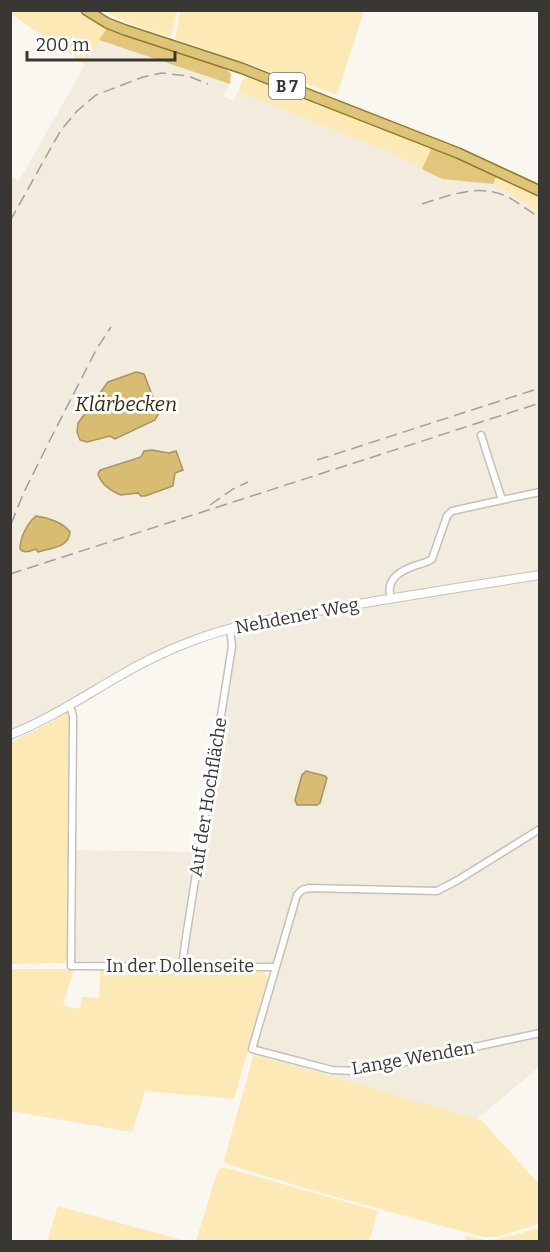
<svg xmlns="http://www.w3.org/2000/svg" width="550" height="1252" font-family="Bitter,serif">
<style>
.built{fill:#f1ecdd}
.green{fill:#fce9b6}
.forest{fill:#e2c67b}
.water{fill:#d7bc71;stroke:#a7945f;stroke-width:1.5}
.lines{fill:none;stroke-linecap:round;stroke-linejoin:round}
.minor-casing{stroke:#c4c1ba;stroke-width:9}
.tertiary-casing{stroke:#c4c1ba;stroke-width:10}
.primary-casing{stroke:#937926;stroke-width:12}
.minor{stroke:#fff;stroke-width:6}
.tertiary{stroke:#fff;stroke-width:8}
.primary{stroke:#dcc479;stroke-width:9}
.rail{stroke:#a2a09b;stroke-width:1.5;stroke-dasharray:12 6;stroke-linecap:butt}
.labels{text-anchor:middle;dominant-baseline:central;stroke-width:6;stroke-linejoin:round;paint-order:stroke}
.shield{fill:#fff;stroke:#747371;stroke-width:1.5}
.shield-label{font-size:16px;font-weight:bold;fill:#383734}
.street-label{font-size:18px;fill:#383734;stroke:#fff}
.water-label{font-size:20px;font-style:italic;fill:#372c09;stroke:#fff}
</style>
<rect width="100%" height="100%" fill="#faf7f0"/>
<!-- built -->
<path class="built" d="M99 40 230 84 223 96 233 101 238 92 394 154 442 179 493 184 525 202 539 213V1067L477 1119 251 1055 279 966 71 961 72 850 201 852 228 690 234 641 225 628 169 646 134 664 66 705 11 733 10 176 19 181Z"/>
<!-- green -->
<g class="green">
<path d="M10 11H76L107 28 85 64 11 14Z"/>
<path d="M103 11 177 10V11L171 37 133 25Z"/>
<path d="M180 11V10L364 11 337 95 293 79 175 39Z"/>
<path d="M249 75 433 145 422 169 394 154 238 92 242 81Z"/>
<path d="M497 175 539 195V213L525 202 493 184Z"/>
<path d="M68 712 70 718 69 959 65 963 11 964V742L42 727Z"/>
<path d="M100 968 264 972 268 978 266 988 234 1099 145 1091 132 1132 11 1111 10 969H74L63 1005 80 1009 82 997 99 998Z"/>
<path d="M254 1054 481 1120 539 1184V1224L497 1237H483L325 1194 226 1164 224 1160Z"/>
<path d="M223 1167 378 1211 369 1241H196L218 1170Z"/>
<path d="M58 1206 186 1241H187H47Z"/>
<path d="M539 1228V1241H464L466 1236 491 1241Z"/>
</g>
<!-- forest -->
<g class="forest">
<path d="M107 28 225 68 231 74 230 84 99 40Z"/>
<path d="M433 145 497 175 493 184 442 179 422 169Z"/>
</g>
<!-- water -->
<g class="water">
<path d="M136 372 144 374 159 413 155 420 115 439 110 436 87 442 80 440 77 432 78 423 108 382Z"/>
<path d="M152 450 169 453 176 451 183 470 175 473 173 486 145 496H141L138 493 121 495C111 491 101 484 98 474L100 470 141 457 144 451Z"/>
<path d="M36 516C47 517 64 523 70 532 69 548 50 548 38 552L36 549C30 551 24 554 20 549 20 538 27 523 36 516Z"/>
<path d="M306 771 325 776 327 778 320 803 317 805H297L295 800 302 775Z"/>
</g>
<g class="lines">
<defs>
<g id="minor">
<path d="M481 435 502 500 540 492"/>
<path d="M391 598C386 583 395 574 409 568 417 564 425 564 432 559L447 516 452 511 502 500"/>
<path d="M70 706 73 716V726L71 966 276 967"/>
<path d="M540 829 458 880 437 891 309 888 302 890 297 895 252 1049 332 1070 357 1071 373 1069 414 1060 540 1033"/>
<path d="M182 966 186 937 232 646 230 629"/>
</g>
<path id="tertiary" d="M10 735C47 720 80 699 114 679 139 664 165 651 192 641 236 624 282 617 329 609 399 597 469 586 540 575"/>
<path id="primary" d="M86 10 107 23 125 30 241 68 458 153 540 191"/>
</defs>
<!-- minor casing -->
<use href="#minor" class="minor-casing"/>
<!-- tertiary casing -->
<use href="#tertiary" class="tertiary-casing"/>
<!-- primary casing -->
<use href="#primary" class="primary-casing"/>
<!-- minor -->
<use href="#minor" class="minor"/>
<!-- tertiary -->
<use href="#tertiary" class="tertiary"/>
<!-- primary -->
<use href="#primary" class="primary"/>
<!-- rail -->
<g class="rail">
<path d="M422 204C451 195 479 183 508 197 519 203 529 211 540 218"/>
<path d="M10 221 61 130 77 111 96 95 143 77 162 73 188 76 208 84"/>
<path d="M317 460 540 388"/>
<path d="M210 505 233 489 248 482"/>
<path d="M11 524 24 492 51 438 96 350 111 327"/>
<path d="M10 574 540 403"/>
</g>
</g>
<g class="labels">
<!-- shield labels -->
<rect class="shield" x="269" y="73" width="36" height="26" rx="4.5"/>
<g class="shield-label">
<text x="287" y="86">B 7</text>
</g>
<!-- street labels -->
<g class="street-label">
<text transform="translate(297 616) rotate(-11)">Nehdener Weg</text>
<text transform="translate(208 797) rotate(-81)">Auf der Hochfläche</text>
<text x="180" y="966">In der Dollenseite</text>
<text transform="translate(413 1058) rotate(-10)">Lange Wenden</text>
</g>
<!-- water labels -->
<g class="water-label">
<text x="126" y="404">Klärbecken</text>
</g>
</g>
<!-- border -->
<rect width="550" height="1252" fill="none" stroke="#383734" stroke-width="24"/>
<!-- scale -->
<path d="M27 51v9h148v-9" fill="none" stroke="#383734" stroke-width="3"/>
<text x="36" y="51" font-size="18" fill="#383734" stroke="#ffffff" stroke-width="4.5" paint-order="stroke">200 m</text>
</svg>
